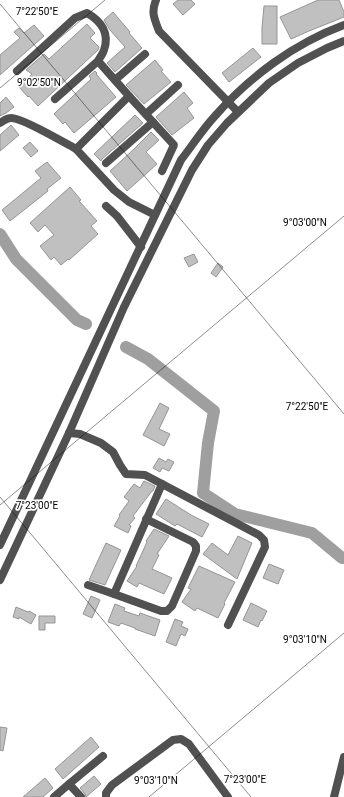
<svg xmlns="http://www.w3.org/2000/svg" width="344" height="797" font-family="Roboto,sans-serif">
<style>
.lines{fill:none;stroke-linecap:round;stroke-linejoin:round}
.river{stroke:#9f9f9f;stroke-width:12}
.building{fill:#c0c0c0;stroke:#959595}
.minor{stroke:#515151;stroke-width:8}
.ticks{fill:none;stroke:#000;stroke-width:1;stroke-opacity:0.45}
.ticks-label{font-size:10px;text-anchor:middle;fill:#000;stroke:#fff;stroke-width:3.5;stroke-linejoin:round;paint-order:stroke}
</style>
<rect width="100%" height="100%" fill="#fff"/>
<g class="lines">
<!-- river -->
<g class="river">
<path d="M0 234 16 259 77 320 86 324"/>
<path d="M126 347 148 359 214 411 208 443 203 493 235 514 312 533 342 558H344"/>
</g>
</g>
<!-- building -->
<g class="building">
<path d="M178 0H191L195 4 183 15 173 4Z"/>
<path d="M318 0H339L344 12V17L309 31 291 39 280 17Z"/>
<path d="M264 6H277V44H262V28Z"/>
<path d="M113 12 130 32 129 33 142 48 115 72 107 63 125 47 110 30 104 20Z"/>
<path d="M87 24 95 33 90 38 99 47 98 50 38 106 29 96 28 97 19 87 32 74 26 70 44 54 49 59Z"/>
<path d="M34 25 44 36 0 75V55L20 38 14 32 19 28 24 33Z"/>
<path d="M253 48 261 57 229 82 222 73Z"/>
<path d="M155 60 163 70 161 71 171 82 144 104 126 85Z"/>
<path d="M95 71 97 73 96 74 116 97 74 133 65 122 63 124 54 114 91 79 89 76Z"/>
<path d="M184 92 193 103 187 108 194 118 172 135 156 117Z"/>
<path d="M6 97 14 107 6 113 0 116V103Z"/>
<path d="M135 115 143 123 102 159 101 161 94 154Z"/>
<path d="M11 125 19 135 0 151V135Z"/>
<path d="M151 132 159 140 146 152 157 164 127 191 110 171 133 150Z"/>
<path d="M30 142 38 151 31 157 23 148Z"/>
<path d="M47 162 61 178 47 189 48 191 10 221 2 210 41 178 35 171Z"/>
<path d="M70 187 81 200 79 201 97 221 91 226 98 234 69 260 68 259 61 265 54 257 51 260 40 246 54 235 45 225 38 232 30 223Z"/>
<path d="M194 254 198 262 189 267 184 258Z"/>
<path d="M218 263 223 267 216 277 211 273Z"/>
<path d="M160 403 169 408 159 429 170 434 164 446 143 435Z"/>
<path d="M159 458 166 462 168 459 174 462 169 471 162 468 160 472 153 468Z"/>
<path d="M144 481 155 486 153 491H152L133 516 135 518 129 525 131 526 128 533 114 526 120 516 119 515 129 501 124 497 134 484 140 488Z"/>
<path d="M166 499 191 515 209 524 202 537 177 524 175 526 156 514Z"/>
<path d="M154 529 169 536 157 554 159 555 152 569 172 578 164 594 139 583 137 587 127 581 137 566H136L147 542 146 541Z"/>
<path d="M238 536 252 543 237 579 203 554 212 543 228 555Z"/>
<path d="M106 543 121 550 105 585 89 580Z"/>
<path d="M269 564 284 570 278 584 263 578Z"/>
<path d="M199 566 235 582 224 603 225 604 218 618 197 608 195 611 182 602 191 589 188 588Z"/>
<path d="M91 596 100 600 92 618 83 614Z"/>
<path d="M251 603 267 611 262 621 261 620 258 627 243 620Z"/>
<path d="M115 604 125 608 124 611 139 616 140 613 160 620 155 636 135 629V628L121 623 119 626 108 622Z"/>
<path d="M16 607 28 612 29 611 36 615 31 624 19 617V619L13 617Z"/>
<path d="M39 616H55V623H45V630H39Z"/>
<path d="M175 619 183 622 181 626 188 629 185 636 181 634 176 646 166 642Z"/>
<path d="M0 727 7 728 3 751 0 750Z"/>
<path d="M91 737 99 747 63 779 55 769Z"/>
<path d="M94 776 101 784 86 797 85 794 80 788Z"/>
<path d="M45 778 53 788 43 797H23Z"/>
</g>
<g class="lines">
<!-- minor -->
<g class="minor">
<path d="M156 0C151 12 154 18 159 31L238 112"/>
<path d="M17 71 75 18 87 13C101 21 110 33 104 50 103 54 100 57 98 61"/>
<path d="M115 80 145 54"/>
<path d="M129 96 174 145 162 171"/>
<path d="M55 99 98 61 129 96 76 149 114 190 129 202 155 215"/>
<path d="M146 114 178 85"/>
<path d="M0 123C3 121 7 118 11 118 21 117 65 143 76 149"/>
<path d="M106 163 153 122"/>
<path d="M106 206 117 216 141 247"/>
<path d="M69 433 80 434 101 443 113 452 120 465 126 474 145 475 259 535 264 540 265 547 228 625"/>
<path d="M146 519 193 542 196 546V551L172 606 167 611H161L114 594 162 484"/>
<path d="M0 545 181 160C192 146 202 130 215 116 249 77 295 43 344 25"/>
<path d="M0 580 69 433 124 307 192 170 208 145 227 123 269 83 298 63 327 48 344 41"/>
<path d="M88 585 114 594"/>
<path d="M69 784 103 756"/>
<path d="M54 797 69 784 81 797"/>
<path d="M106 797V793L112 785 173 740 181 739 189 744 228 797"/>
<path d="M334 797 344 757"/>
</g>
</g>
<!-- ticks -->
<path class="ticks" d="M0 4 344 414M0 88 105 0M0 497 251 797M0 505 344 216M149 797 344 633"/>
<g class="ticks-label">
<text x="37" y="15">7°22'50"E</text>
<text x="39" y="86">9°02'50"N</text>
<text x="305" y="226">9°03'00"N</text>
<text x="307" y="410">7°22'50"E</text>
<text x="37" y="509">7°23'00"E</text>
<text x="305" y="643">9°03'10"N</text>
<text x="245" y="783">7°23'00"E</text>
<text x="156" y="784">9°03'10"N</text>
</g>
</svg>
